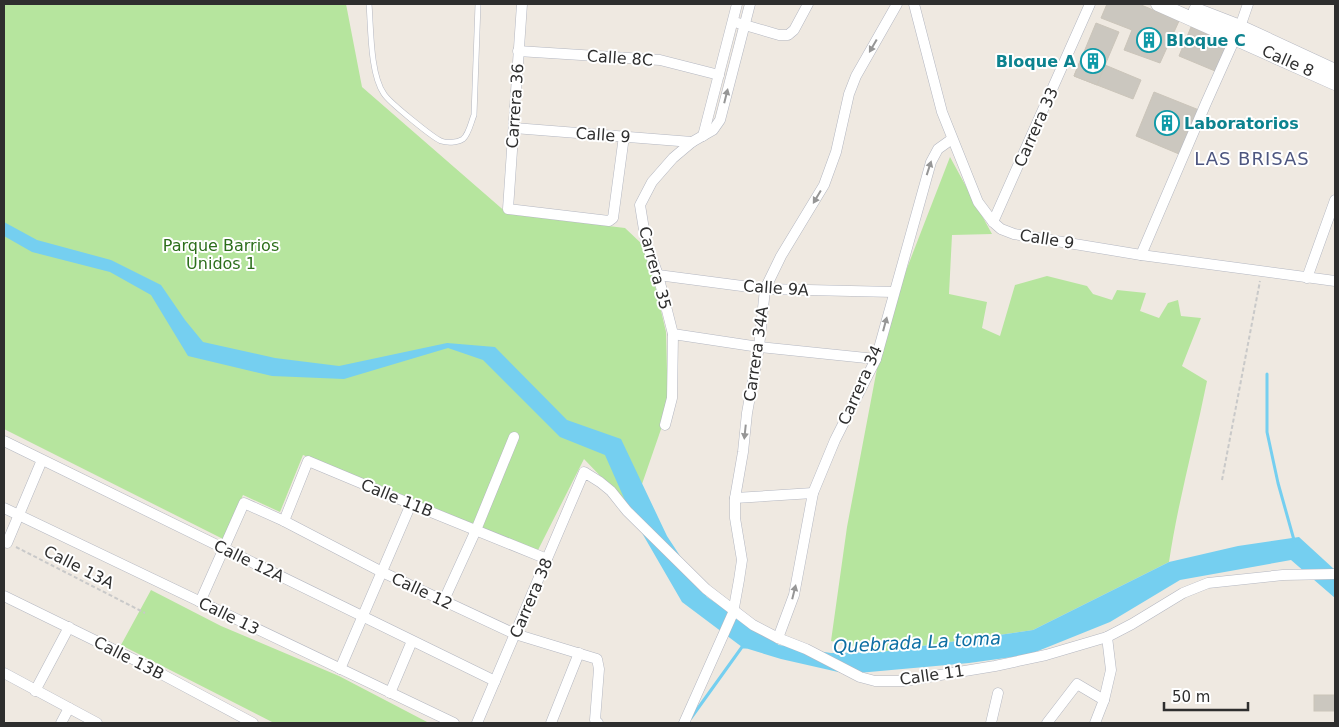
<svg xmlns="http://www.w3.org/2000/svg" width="1339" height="727" font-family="'DejaVu Sans',sans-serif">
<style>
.green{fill:#b6e59e}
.water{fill:#75cff0}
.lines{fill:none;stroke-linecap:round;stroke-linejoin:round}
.stream{stroke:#75cff0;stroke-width:3}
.building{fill:#cbc7bf;stroke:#cbc5ba}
.service-casing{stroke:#b4b7c1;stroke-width:6}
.minor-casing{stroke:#b4b7c1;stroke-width:11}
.secondary-casing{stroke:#b4b7c1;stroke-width:15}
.path{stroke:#c9c9c9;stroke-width:2;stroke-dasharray:4 2.5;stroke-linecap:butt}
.service{stroke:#fff;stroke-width:5}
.minor{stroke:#fff;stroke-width:10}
.secondary{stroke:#fff;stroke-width:14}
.oneway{fill:#969696}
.labels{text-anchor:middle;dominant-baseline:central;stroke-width:4;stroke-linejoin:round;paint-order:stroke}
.culture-label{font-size:16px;font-weight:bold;fill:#0d838f;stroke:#fff;text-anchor:start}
.street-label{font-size:16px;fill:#2e2e2e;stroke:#fff}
.park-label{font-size:16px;fill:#2c6e1b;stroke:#fff}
.neighbourhood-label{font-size:18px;letter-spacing:1px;fill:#4d5680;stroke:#fff}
.water-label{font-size:18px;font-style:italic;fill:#0d6fa3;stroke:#fff}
</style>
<rect width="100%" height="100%" fill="#efe9e1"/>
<!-- green -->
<g class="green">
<path d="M4 4H346L362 87 508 214 625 228 643 245 651 268 666 332 668 409 633 510 584 459 538 550 303 455 280 512 243 495 223 539 4 429Z"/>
<path d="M950 157 992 234 952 235 949 294 987 302 982 328 1000 336 1015 285 1047 276 1087 286 1093 294 1112 300 1117 290 1146 293 1140 311 1159 318 1168 303 1178 300 1181 316 1201 318 1182 366 1207 381C1195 441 1178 501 1169 562L1033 630 880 652 831 641 847 527 879 358 897 294Z"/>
<path d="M151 590 221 626 339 676 429 723H274L121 645Z"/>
</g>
<!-- water -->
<path class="water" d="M4 222 37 240 111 260 161 285 185 320 203 342 275 358 339 366 447 343 495 347 567 420 621 439 667 536 707 597 779 645 831 653 880 652 1033 630 1169 562 1238 546 1299 537 1335 570V598L1291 560 1180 580 1110 622 1028 655 969 663 847 674 781 659 742 647 682 602 631 514 605 455 560 437 483 360 448 348 344 379 272 376 188 356 151 295 110 272 32 252 4 236Z"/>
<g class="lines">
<!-- stream -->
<g class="stream">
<path d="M1267 374V432L1278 483 1294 540"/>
<path d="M691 718 742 647H746"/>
</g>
</g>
<!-- building -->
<g class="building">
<path d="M1107 4H1139L1179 21 1160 63 1124 50 1132 30 1101 18Z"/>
<path d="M1096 23 1119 32 1105 65 1141 80 1133 99 1074 76Z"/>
<path d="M1191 27 1228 42 1215 71 1179 56Z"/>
<path d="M1082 56 1105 65 1097 85 1074 76Z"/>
<path d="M1154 92 1199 110 1179 154 1136 136Z"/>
<rect x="1314" y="695" width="21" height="16"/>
</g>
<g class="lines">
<defs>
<path id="service" d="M369 4C371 28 370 74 384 94 389 102 432 137 441 141 447 143 457 143 463 139 469 134 471 122 474 115L478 4"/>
<g id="minor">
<path d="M522 4 508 209 609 221 613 218 624 136"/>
<path d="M914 4 942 112 978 202 993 222 1001 229 1014 234 1141 255 1335 281"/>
<path d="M738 23 779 35H788L794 30 808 4"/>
<path d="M518 51 660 60 719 75"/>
<path d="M514 128 692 142"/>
<path d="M703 136 737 4"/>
<path d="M993 222 1090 4"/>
<path d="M1141 255 1206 103 1240 27 1248 4"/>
<path d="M658 275 765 289 894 292"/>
<path d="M1307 278 1335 200"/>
<path d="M673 334 759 347 876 359"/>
<path d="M665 425 672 398 673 334 658 275 646 242 640 205 652 182 673 158 692 142 713 130 720 120 750 4"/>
<path d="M4 441 495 681"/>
<path d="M735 498 813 493"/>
<path d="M4 508 454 723"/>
<path d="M284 521 308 461 411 504 547 559"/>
<path d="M7 543 42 460"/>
<path d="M4 596 139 662 253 723"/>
<path d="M444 600 476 530 514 437"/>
<path d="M200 602 244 503 284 521 382 572 515 634 597 659 599 669 595 720 598 723"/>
<path d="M778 638 794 595 813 493 835 440 876 359 931 162 938 149 952 139"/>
<path d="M340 669 411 504"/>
<path d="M4 673 97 723"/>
<path d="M35 691 69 627"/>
<path d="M390 693 412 641"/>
<path d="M61 723 69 708"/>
<path d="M477 723 584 472 600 482 611 491 627 511 706 589 753 625 778 638 806 649 860 677 875 681H904L995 666 1046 655 1107 637 1132 624 1183 593 1208 583 1283 575 1335 574"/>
<path d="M551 723 579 653"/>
<path d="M684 723 733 613 739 580 742 560 735 518V498L743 452 747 413 759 347 765 289 781 256 824 185 836 152 849 94 856 76 897 4"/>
<path d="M991 723 998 693"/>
<path d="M1047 723 1077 684 1104 700"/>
<path d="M1095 723 1104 700 1111 670 1107 637"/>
</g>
<g id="secondary">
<path d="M1158 4 1335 83"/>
<path d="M1196 10 1240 27 1335 71"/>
</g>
</defs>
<!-- service casing -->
<use href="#service" class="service-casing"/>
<!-- minor casing -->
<use href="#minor" class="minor-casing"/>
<!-- secondary casing -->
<use href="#secondary" class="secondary-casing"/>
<!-- path -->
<g class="path">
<path d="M1222 480 1260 281"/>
<path d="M16 547 145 613"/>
</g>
<!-- service -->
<use href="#service" class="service"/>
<!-- minor -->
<use href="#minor" class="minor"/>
<!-- secondary -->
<use href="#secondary" class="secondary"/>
</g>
<!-- one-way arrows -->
<defs><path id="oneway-solid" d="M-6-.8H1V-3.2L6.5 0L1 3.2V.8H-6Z" transform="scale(1.25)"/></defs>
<g class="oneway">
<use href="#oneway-solid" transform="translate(873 46) rotate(120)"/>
<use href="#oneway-solid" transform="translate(726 96) rotate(-76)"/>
<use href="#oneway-solid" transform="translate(929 168) rotate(-72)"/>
<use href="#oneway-solid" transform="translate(817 197) rotate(121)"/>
<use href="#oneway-solid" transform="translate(885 324) rotate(-75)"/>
<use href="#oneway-solid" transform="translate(745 432) rotate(96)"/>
<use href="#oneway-solid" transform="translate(794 592) rotate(-76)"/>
</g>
<!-- icons -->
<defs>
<symbol id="building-ring" viewBox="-11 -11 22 22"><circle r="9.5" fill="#fff" stroke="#0f9aa8" stroke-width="1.5"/><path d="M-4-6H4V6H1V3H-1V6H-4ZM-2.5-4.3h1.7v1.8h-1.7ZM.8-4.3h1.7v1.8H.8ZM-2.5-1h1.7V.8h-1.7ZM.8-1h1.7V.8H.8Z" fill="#0f9aa8"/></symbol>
</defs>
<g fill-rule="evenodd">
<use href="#building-ring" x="1135" y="26" width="28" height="28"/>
<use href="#building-ring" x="1079" y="47" width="28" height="28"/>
<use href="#building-ring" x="1153" y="109" width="28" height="28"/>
</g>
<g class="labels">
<!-- culture labels -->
<g class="culture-label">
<text x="1166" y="40">Bloque C</text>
<text x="1076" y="61" text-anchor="end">Bloque A</text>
<text x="1184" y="123">Laboratorios</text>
</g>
<!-- street labels -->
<g class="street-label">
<text transform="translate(620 58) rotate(4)">Calle 8C</text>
<text transform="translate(1288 61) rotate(24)">Calle 8</text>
<text transform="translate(515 106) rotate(-86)">Carrera 36</text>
<text transform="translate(1036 127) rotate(-66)">Carrera 33</text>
<text transform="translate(603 135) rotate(4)">Calle 9</text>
<text transform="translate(1047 239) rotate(9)">Calle 9</text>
<text transform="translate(655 268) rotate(75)">Carrera 35</text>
<text transform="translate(776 288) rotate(4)">Calle 9A</text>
<text transform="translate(756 354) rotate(-82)">Carrera 34A</text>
<text transform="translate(860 385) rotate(-66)">Carrera 34</text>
<text transform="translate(397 498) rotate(22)">Calle 11B</text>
<text transform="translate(249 561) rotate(26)">Calle 12A</text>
<text transform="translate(79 567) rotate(27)">Calle 13A</text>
<text transform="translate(422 591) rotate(25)">Calle 12</text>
<text transform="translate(531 598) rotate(-67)">Carrera 38</text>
<text transform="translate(229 616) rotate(26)">Calle 13</text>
<text transform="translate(129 658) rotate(27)">Calle 13B</text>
<text transform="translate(932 675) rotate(-8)">Calle 11</text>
</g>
<!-- park labels -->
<g class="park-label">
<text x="221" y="245">Parque Barrios<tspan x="221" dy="18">Unidos 1</tspan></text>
</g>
<!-- neighbourhood labels -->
<g class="neighbourhood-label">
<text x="1252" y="158">LAS BRISAS</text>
</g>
<!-- water labels -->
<g class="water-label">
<text transform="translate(917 642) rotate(-3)">Quebrada La toma</text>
</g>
</g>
<!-- border -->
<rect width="1339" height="727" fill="none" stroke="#2e2e2e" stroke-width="10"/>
<!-- scale -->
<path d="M1164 702v8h84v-8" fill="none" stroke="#2e2e2e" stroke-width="2.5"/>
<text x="1172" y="702" font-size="15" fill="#2e2e2e" stroke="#ffffff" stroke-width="4" paint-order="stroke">50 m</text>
</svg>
